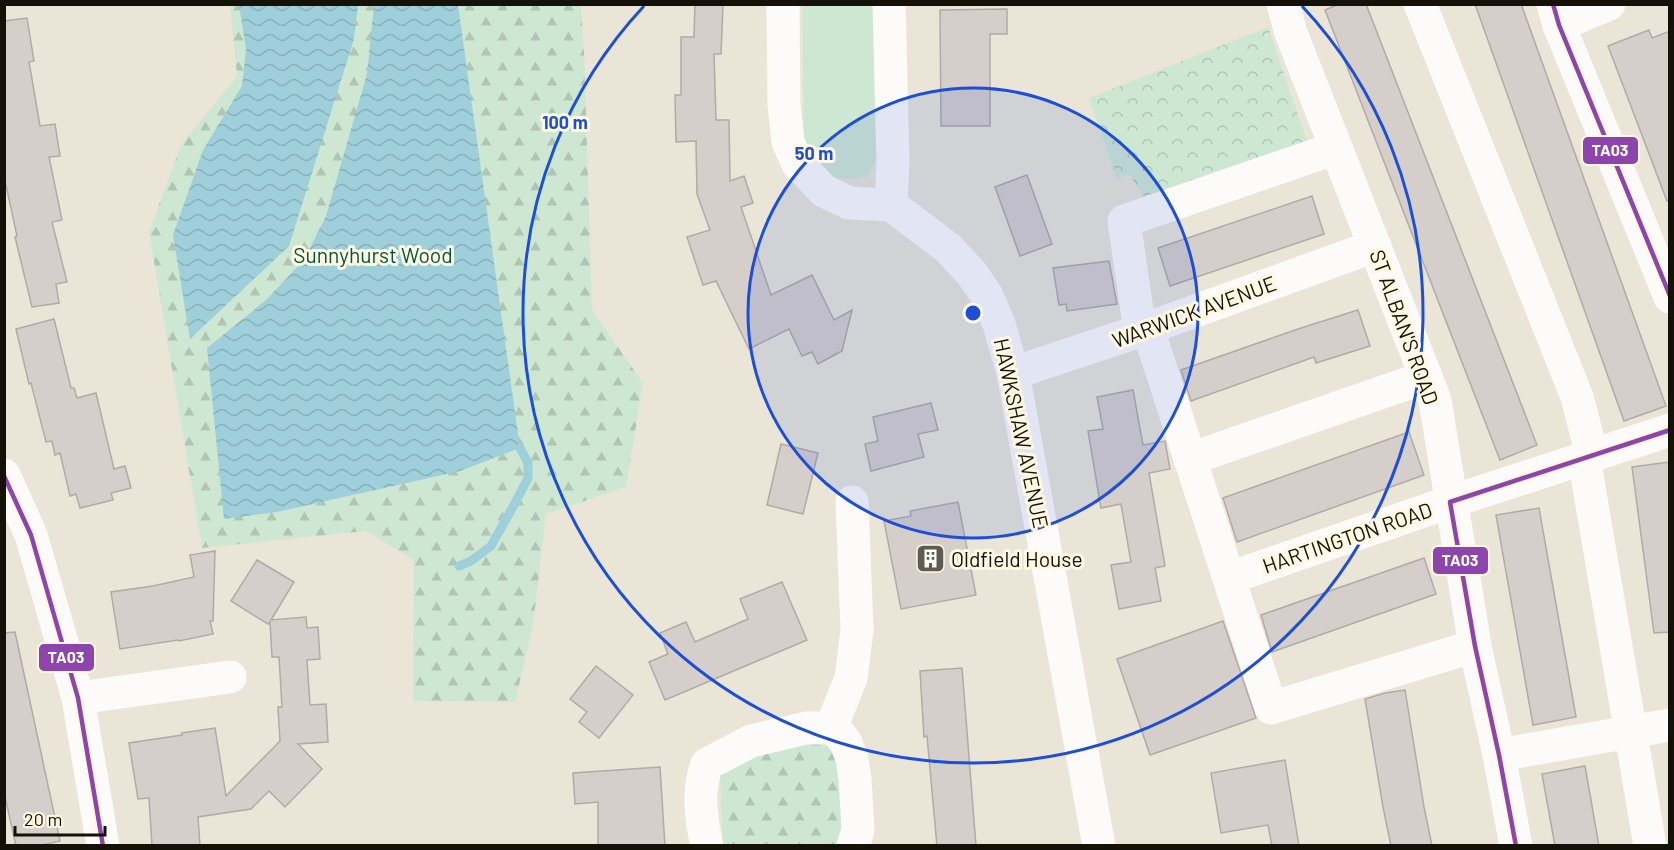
<svg xmlns="http://www.w3.org/2000/svg" width="1674" height="850" font-family="Barlow,sans-serif">
<style>
.grass{fill:#cee7d3}
.forest{fill:url(#forest-firs)}
.park{fill:url(#park-crowns)}
.water{fill:url(#water-waves)}
.lines{fill:none;stroke-linecap:round;stroke-linejoin:round}
.stream{stroke:#9fcfda;stroke-width:9}
.building{fill:#d6ceca;stroke:#b1aaa6;stroke-width:1.5}
.minor{stroke:#fcfbf9;stroke-width:33}
.bus-1-casing{stroke:#fef7e1;stroke-width:9}
.bus-1{stroke:#8e44ad;stroke-width:4.5}
.ring{fill:none;stroke:#1d4ed8;stroke-width:3}
.labels{text-anchor:middle;dominant-baseline:central;stroke-width:6;stroke-linejoin:round;paint-order:stroke}
.park-label{font-size:21px;fill:#00553b;stroke:#fef7e1}
.street-label{font-size:21px;fill:#141108;stroke:#fef7e1}
.poi-label{font-size:21px;fill:#141108;stroke:#fef7e1;text-anchor:start}
.centre{fill:#1d4ed8;stroke:#fef7e1;stroke-width:3}
.ring-label{font-size:18px;text-anchor:middle;font-weight:bold;fill:#1d4ed8;stroke:#fef7e1;stroke-width:6;stroke-linejoin:round;paint-order:stroke}
.line-badge{stroke:#fef7e1;stroke-width:2}
.badge-label{font-size:16px;text-anchor:middle;font-weight:bold;fill:#fff}
</style>
<defs>
<pattern id="forest-firs" width="22" height="20" patternUnits="userSpaceOnUse" patternTransform="scale(1.5)"><rect width="22" height="20" fill="#cee7d3"/><path d="M5 1l3.5 6h-7zM16 11l3.5 6h-7z" fill="#b0c5b4"/></pattern>
<pattern id="park-crowns" width="20" height="18" patternUnits="userSpaceOnUse" patternTransform="scale(1.5)"><rect width="20" height="18" fill="#cee7d3"/><path d="M2 6a3 3 0 1 1 6 0M12 15a3 3 0 1 1 6 0" fill="none" stroke="#b0c5b4"/></pattern>
<pattern id="water-waves" width="16" height="10" patternUnits="userSpaceOnUse" patternTransform="scale(1.5)"><rect width="16" height="10" fill="#9fcfda"/><path d="M0 5q4-4 8 0t8 0" fill="none" stroke="#88b1ba"/></pattern>
</defs>
<rect width="100%" height="100%" fill="#eae5d6"/>
<!-- grass -->
<path class="grass" d="M802 5H873L876 159 868 176 852 179 834 177 818 168 804 141Z"/>
<!-- forest -->
<g class="forest">
<path d="M230 5H581L584 51 592 310 643 383 626 487 546 514 533 625 515 702 413 701 414 560 366 531 202 548 149 232 181 145 237 76Z"/>
<path d="M817 738 834 745 848 828 837 846 723 845 720 774 734 757Z"/>
</g>
<!-- park -->
<path class="park" d="M1268 27 1309 147 1146 200 1129 174 1117 179 1089 98Z"/>
<!-- water -->
<g class="water">
<path d="M239 5H358L354 39 289 246 190 339 173 235 203 150 242 86 246 49Z"/>
<path d="M374 5H458L520 448 460 471 277 512 224 519 207 348 266 300 304 260 326 216 367 74Z"/>
</g>
<g class="lines">
<!-- stream -->
<path class="stream" d="M459 566 471 561 491 546 514 505 528 478V463L520 448"/>
</g>
<!-- building -->
<g class="building">
<path d="M695 4 723 5 721 54H714L716 120H729L730 181 744 176 753 203 741 207 771 295 812 275 834 320 852 310 842 351 818 364 812 352 802 356 789 329 749 349 716 281 703 285 687 237 710 230 697 194 696 141 676 142 675 95H681V37H694Z"/>
<path d="M1339 4H1366L1537 445 1500 460 1325 10Z"/>
<path d="M1475 4H1521L1666 406 1624 421Z"/>
<path d="M1007 9V34H990V126H941L940 10Z"/>
<path d="M27 18 34 61 29 62 40 126 55 124 60 156 49 157 62 220 52 222 67 282 56 284 59 303 32 307 15 237 17 236 4 176V21Z"/>
<path d="M1649 30 1652 38 1670 31V200L1667 201 1608 46Z"/>
<path d="M1027 175 1052 244 1020 256 995 187Z"/>
<path d="M1312 196 1324 234 1170 286 1158 248Z"/>
<path d="M1109 261 1117 304 1067 311 1066 304 1059 305 1053 268Z"/>
<path d="M1358 310 1370 346 1316 363 1314 357 1191 401 1181 370 1298 329Z"/>
<path d="M54 319 71 388H74L77 398 96 393 114 469 125 466 131 488 111 493 113 500 80 508 76 494 70 496 60 453 55 455 52 441 46 442 31 383 29 384 16 329Z"/>
<path d="M1133 390 1143 445 1165 441 1170 469 1149 473 1165 566 1155 568 1161 601 1119 609 1111 565 1131 562 1121 504 1101 508 1088 431 1103 429 1097 397Z"/>
<path d="M931 403 938 430 918 434 924 457 871 471 865 444 878 441 873 417Z"/>
<path d="M1409 432 1424 475 1237 542 1223 498Z"/>
<path d="M781 444 818 453 803 514 767 505Z"/>
<path d="M1670 462V632L1654 633 1632 467Z"/>
<path d="M958 502 976 595 901 609 884 521 911 516 910 511Z"/>
<path d="M1539 508 1576 717 1533 725 1496 515Z"/>
<path d="M215 551 213 621H210L213 634 179 641 178 640 120 649 111 592 153 586 194 577 190 555Z"/>
<path d="M1424 558 1436 594 1272 652 1261 615Z"/>
<path d="M257 560 294 582 271 620 306 617 307 628 318 627 320 659 307 660 310 705 326 704 328 742 298 744 322 769 285 807 269 791 251 809 198 817 200 846H152L149 798 138 799 129 743 182 735V733L215 728 226 796 280 741 278 707H282L279 657H272L270 622 268 624 231 601Z"/>
<path d="M782 582 807 640 665 700 649 662 668 654 660 633 686 622 695 642 748 619 740 599Z"/>
<path d="M1223 621 1256 718 1150 755 1117 659Z"/>
<path d="M15 632 60 841 38 846H16L4 792V633Z"/>
<path d="M596 666 633 695 599 738 579 722 587 712 570 699Z"/>
<path d="M962 668 976 846H937L927 736 924 737 920 671Z"/>
<path d="M1405 690 1424 807 1432 846H1391L1383 807 1365 699 1385 693Z"/>
<path d="M1285 760 1299 846H1272L1268 825 1221 833 1211 773Z"/>
<path d="M1585 766 1599 846H1555L1542 774Z"/>
<path d="M660 767 665 846H598V802L575 804 573 773Z"/>
</g>
<g class="lines">
<!-- minor -->
<g class="minor">
<path d="M783 4 784 105 788 142 798 164 824 191 849 203 891 205 948 248 973 275 987 296 999 324 1013 373 1099 846"/>
<path d="M889 4 893 162 891 205"/>
<path d="M1283 4 1291 33 1435 400 1475 646 1499 755 1516 846"/>
<path d="M1420 4 1577 397 1592 455"/>
<path d="M1553 4 1559 25 1670 297"/>
<path d="M1559 25 1609 4"/>
<path d="M1148 329 1271 708 1475 646"/>
<path d="M1140 331 1124 221 1336 148"/>
<path d="M1013 373 1140 331 1375 246"/>
<path d="M1584 458 1650 846"/>
<path d="M1190 459 1426 377"/>
<path d="M4 475 31 535 78 698 103 846"/>
<path d="M1229 578 1450 502 1670 430"/>
<path d="M78 698 230 677"/>
<path d="M831 728 851 678 857 630 852 502"/>
<path d="M1499 755 1670 725"/>
<path d="M707 846C701 819 697 790 707 764L751 741 806 728H831L840 735 846 743 852 759 855 779 858 830 853 846"/>
</g>
<defs>
<g id="bus-1">
<path d="M1553 4 1559 25 1670 296"/>
<path d="M4 476 31 535 78 698 103 846"/>
<path d="M1516 846 1499 755 1475 646 1450 502 1670 430"/>
</g>
</defs>
<!-- bus-1 casing -->
<use href="#bus-1" class="bus-1-casing"/>
<!-- bus-1 -->
<use href="#bus-1" class="bus-1"/>
</g>
<!-- distance rings -->
<circle cx="973" cy="313" r="225" fill="#1d4ed8" fill-opacity=".12"/>
<g class="ring">
<circle cx="973" cy="313" r="225"/>
<path d="M1302 6A450 450 0 1 1 644 6"/>
</g>
<!-- icons -->
<defs>
<symbol id="building-square" viewBox="-11 -11 22 22"><rect x="-9" y="-9" width="18" height="18" rx="4" fill="#5f5b50" stroke="#fef7e1"/><path d="M-4-6H4V6H1V3H-1V6H-4ZM-2.5-4.3h1.7v1.8h-1.7ZM.8-4.3h1.7v1.8H.8ZM-2.5-1h1.7V.8h-1.7ZM.8-1h1.7V.8H.8Z" fill="#fff"/></symbol>
</defs>
<g fill-rule="evenodd">
<use href="#building-square" x="914" y="542" width="33" height="33"/>
</g>
<g class="labels">
<!-- park labels -->
<g class="park-label">
<text x="373" y="254">Sunnyhurst Wood</text>
</g>
<!-- street labels -->
<g class="street-label">
<text transform="translate(1194 311) rotate(-20)">WARWICK AVENUE</text>
<text transform="translate(1405 327) rotate(70)">ST ALBAN'S ROAD</text>
<text transform="translate(1022 433) rotate(78)">HAWKSHAW AVENUE</text>
<text transform="translate(1347 537) rotate(-19)">HARTINGTON ROAD</text>
</g>
<!-- poi labels -->
<g class="poi-label">
<text x="951" y="558">Oldfield House</text>
</g>
</g>
<circle cx="973" cy="313" r="9" class="centre"/>
<g class="ring-label">
<text x="565" y="129">100 m</text>
<text x="814" y="160">50 m</text>
</g>
<g class="line-badge">
<rect x="1582" y="136" width="57" height="29" rx="6" fill="#8e44ad"/>
<rect x="1432" y="546" width="57" height="29" rx="6" fill="#8e44ad"/>
<rect x="38" y="643" width="57" height="29" rx="6" fill="#8e44ad"/>
</g>
<g class="badge-label">
<text x="1610" y="156">TA03</text>
<text x="1460" y="566">TA03</text>
<text x="66" y="663">TA03</text>
</g>
<!-- border -->
<rect width="1674" height="850" fill="none" stroke="#141108" stroke-width="12"/>
<!-- scale -->
<path d="M15 826v9h90v-9" fill="none" stroke="#141108" stroke-width="3"/>
<text x="24" y="826" font-size="18" fill="#141108" stroke="#fef7e1" stroke-width="4.5" paint-order="stroke">20 m</text>
</svg>
